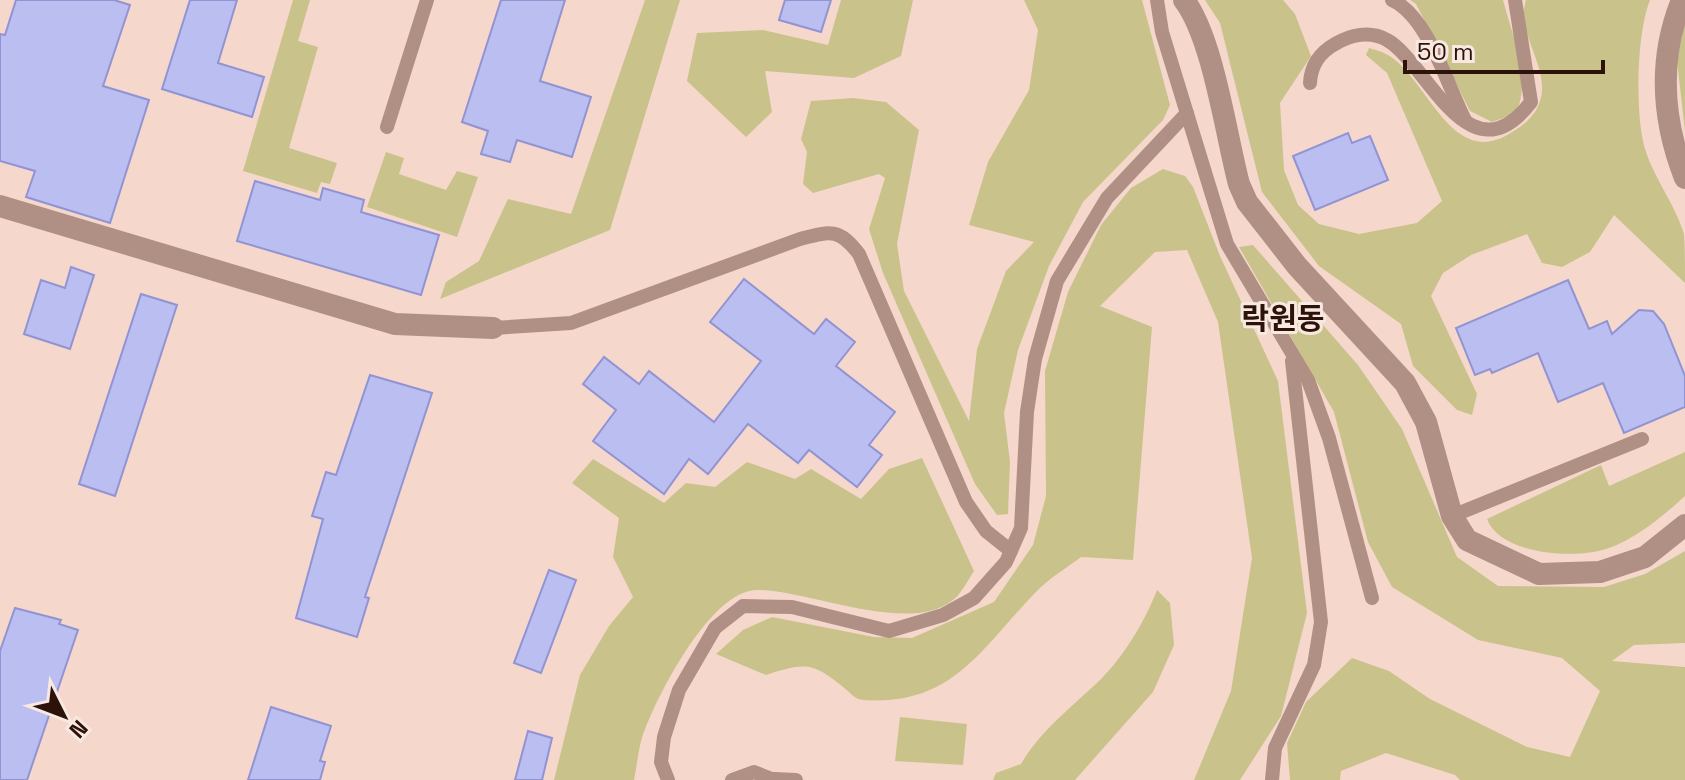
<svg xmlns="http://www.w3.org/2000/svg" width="1685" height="780" font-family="'Space Grotesk','Noto Sans KR',sans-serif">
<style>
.green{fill:#c9c38b}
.building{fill:#bbbef1;stroke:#9193d3;stroke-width:2}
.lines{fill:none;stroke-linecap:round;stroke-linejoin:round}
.service{stroke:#b09084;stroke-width:14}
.minor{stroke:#b09084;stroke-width:22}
.labels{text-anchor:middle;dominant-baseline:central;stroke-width:6;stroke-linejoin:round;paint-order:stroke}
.quarter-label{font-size:30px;font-weight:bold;fill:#2c1208;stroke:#f8e8e2}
</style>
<rect width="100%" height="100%" fill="#f5d7cc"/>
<!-- green -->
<g class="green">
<path d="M293 0H310L298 41 318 47 289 148 337 163 330 184 321 182 317 193 243 171Z"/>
<path d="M645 0H680L610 230 440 299 446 282 479 261 508 199 571 214Z"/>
<path d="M841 0H913L901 56 854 78 765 71 772 112 746 137 687 81 697 33 763 30 828 45Z"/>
<path d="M1024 0H1142L1170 105 1163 120 1083 202 1049 266 1018 350 1004 413 1010 462 1008 514 997 515 975 484 883 273 869 229 885 178 879 174 813 193 803 184 807 152 801 139 811 101 853 98 886 102 919 130 897 244 904 291 969 421 977 349 1006 271 1034 242 969 225 988 162 1029 90 1038 30Z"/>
<path d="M1205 0H1283L1295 14 1311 56 1280 103 1284 170 1298 205 1319 224 1359 234 1417 223 1442 201 1387 73 1366 55 1369 48C1374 50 1381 51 1386 54 1427 75 1451 173 1512 132 1524 125 1536 115 1540 101 1551 68 1515 33 1526 0H1650C1637 33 1636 101 1642 136 1648 172 1674 200 1684 234 1685 248 1685 268 1685 283L1614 215 1590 252 1562 267 1542 263 1527 234 1471 255 1443 273 1431 296 1477 394 1472 415 1457 410 1413 366 1401 324 1319 266 1262 192 1220 23Z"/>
<path d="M1410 0H1503C1512 35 1533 81 1515 114L1492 122 1470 111 1416 4Z"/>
<path d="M1685 20V131L1677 61Z"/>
<path d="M386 152 404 158 399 174 446 190 457 171 478 177 457 237 367 207Z"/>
<path d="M1163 169 1185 176 1193 187 1220 256 1278 381 1307 613 1281 716 1240 780H1194L1231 691 1252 558 1218 322 1187 250 1155 252 1100 306 1152 327 1133 560 1081 557C1068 567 1053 576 1041 587 984 643 956 707 863 700 856 699 853 696 848 691 814 663 808 661 766 675L716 654 743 630 772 617 874 637 912 638 994 602 1033 545 1046 496 1045 371 1068 292 1101 225 1131 188Z"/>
<path d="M1253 245 1358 365 1402 429 1457 557 1498 586 1604 587 1645 574 1685 551V643L1634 645 1612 661 1685 667V780H1460L1455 775 1386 753 1341 771 1340 780H1290L1287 743 1306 702 1352 658 1389 671 1430 699 1527 747 1570 757 1600 691 1562 658 1478 640 1392 587 1368 542 1334 412 1239 247Z"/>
<path d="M1685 452V496C1663 516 1637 538 1609 548 1577 560 1500 555 1487 519L1601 465 1609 486Z"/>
<path d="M922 458 974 571C968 580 961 594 953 600 908 636 807 589 756 590 710 591 655 699 642 738 638 751 637 766 634 780H554L580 675 609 626 633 597 613 557 619 518 572 483 593 459 664 503 686 483 715 487 747 462 795 479 811 469 861 499 889 469Z"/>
<path d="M1157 590 1170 603 1174 645 1153 692 1075 780H993L996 773 1021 764C1041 730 1072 707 1101 679 1124 656 1145 621 1157 590Z"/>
<path d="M900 717 967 724 963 765 895 761Z"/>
</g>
<!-- building -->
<g class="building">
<path d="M16 0H114L130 5 103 86 149 100 110 223 26 197 35 171 0 161V34L5 35Z"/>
<path d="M190 0H237L218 63 264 77 252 117 162 89Z"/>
<path d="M501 0H565L540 81 591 97 572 157 517 140 510 162 481 154 488 131 462 122Z"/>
<path d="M785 0H831L821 32 779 20Z"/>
<path d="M1348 133 1352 143 1370 136 1388 180 1315 210 1293 156Z"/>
<path d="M255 181 320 200 323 188 364 200 361 212 439 235 421 295 237 241Z"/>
<path d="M71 267 94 275 70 349 24 334 41 280 65 288Z"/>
<path d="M744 279 814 334 826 319 855 342 836 366 895 412 869 445 882 455 857 487 809 450 798 463 748 424 708 474 689 459 664 494 593 441 616 410 583 384 604 357 639 384 649 371 714 422 761 361 710 322Z"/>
<path d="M1568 280 1589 329 1607 321 1612 334 1639 310 1653 311 1664 324 1685 376V407L1624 433 1603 383 1558 402 1538 353 1492 373 1490 369 1475 375 1456 328Z"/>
<path d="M141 294 177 305 115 496 79 484Z"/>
<path d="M370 375 432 393 365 597 369 598 357 637 296 618 323 519 312 516 326 472 336 475Z"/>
<path d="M549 570 576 580 541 673 514 663Z"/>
<path d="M15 608 61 620 59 624 78 630 27 780H0V651Z"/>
<path d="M271 707 331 726 320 761 325 762 320 780H248Z"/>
<path d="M528 731 552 738 542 780H515Z"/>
</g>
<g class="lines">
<!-- service -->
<g class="service">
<path d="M1157 0 1162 32 1227 244 1308 380 1329 438 1372 598"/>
<path d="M1392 0C1428 16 1447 85 1465 120"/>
<path d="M1310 83C1311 65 1319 53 1335 44 1350 35 1370 30 1387 40 1427 62 1469 183 1531 102L1515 0"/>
<path d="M387 127 427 0"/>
<path d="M493 328 571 323 800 239C831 231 839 228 859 254L966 502 986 531 1011 551"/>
<path d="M1452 516 1642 439"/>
<path d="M774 779 796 780"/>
<path d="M668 780 661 762 664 737 679 690 715 628 743 606 792 607 889 631 943 615 974 598 1006 562 1021 528 1027 412 1035 359 1057 281 1107 198 1187 113"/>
<path d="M732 780 754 772 774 780"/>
<path d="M1272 780 1275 748 1314 665 1321 622 1292 361"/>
</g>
<!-- minor -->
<g class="minor">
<path d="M1184 0C1213 38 1226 135 1239 184L1247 202 1297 266 1405 383 1426 422 1452 516 1467 540 1539 574 1600 572 1645 557 1685 525"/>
<path d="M1682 0C1658 59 1662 119 1685 178"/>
<path d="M0 206 395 324 493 328"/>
</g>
</g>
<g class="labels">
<!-- quarter labels -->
<g class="quarter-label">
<text x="1283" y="318">락원동</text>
</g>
</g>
<!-- north arrow -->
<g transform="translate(64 716) rotate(132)" stroke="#f8e8e2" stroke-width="6" paint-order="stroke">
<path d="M0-6L14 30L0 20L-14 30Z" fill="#2c1208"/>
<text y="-12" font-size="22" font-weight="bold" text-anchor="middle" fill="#2c1208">N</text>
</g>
<!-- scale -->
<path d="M1405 60v12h198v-12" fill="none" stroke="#2c1208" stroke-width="4"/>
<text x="1417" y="60" font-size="24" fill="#2c1208" stroke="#f8e8e2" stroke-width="6" paint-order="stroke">50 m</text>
</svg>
